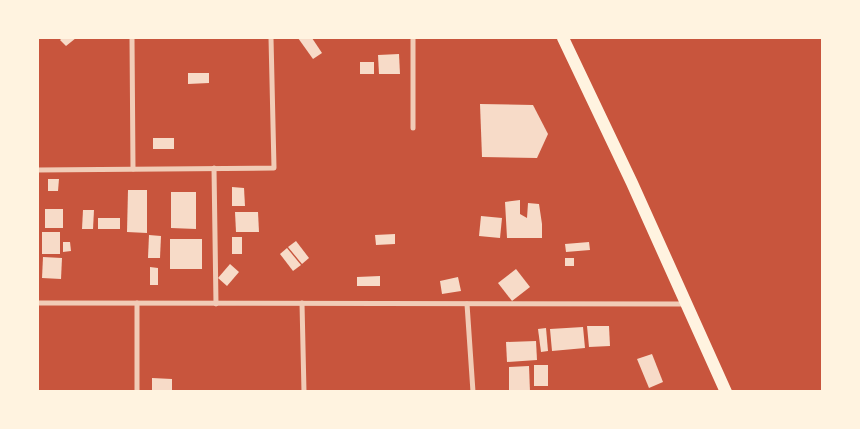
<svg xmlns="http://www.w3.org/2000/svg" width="860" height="429" font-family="'Asap Condensed',sans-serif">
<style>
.building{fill:#f7dbc8}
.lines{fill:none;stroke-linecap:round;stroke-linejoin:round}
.minor{stroke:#f1ccb7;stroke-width:5}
.primary{stroke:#fff3e0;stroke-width:12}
</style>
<rect width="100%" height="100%" fill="#c8553d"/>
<!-- building -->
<g class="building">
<path d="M62 38H76L66 46 60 40Z"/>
<path d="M298 38H312L322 53 313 59Z"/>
<path d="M399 54 400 74H379L378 55Z"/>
<rect x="360" y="62" width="14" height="12"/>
<path d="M188 73H209V83L188 84Z"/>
<path d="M480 104 533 105 548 134 537 158 482 157Z"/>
<rect x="153" y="138" width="21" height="11"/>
<path d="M48 179H59L58 191H48Z"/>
<path d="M232 187 244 188 245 206H232Z"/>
<path d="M128 190H147V233L127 232Z"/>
<path d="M171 192H196V229L171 228Z"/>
<path d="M520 200V214L527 218 528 203 539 204 542 224V238H507L505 202Z"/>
<rect x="45" y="209" width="18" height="19"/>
<path d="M83 210H94L93 229H82Z"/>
<path d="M235 212H258L259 232H236Z"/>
<path d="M481 216 502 218 500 238 479 236Z"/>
<rect x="98" y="218" width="22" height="11"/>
<rect x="42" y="232" width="18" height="22"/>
<path d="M395 234V244L376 245 375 235Z"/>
<path d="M149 235 161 236 160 258H148Z"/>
<rect x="232" y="237" width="10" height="17"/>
<rect x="170" y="239" width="32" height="30"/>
<path d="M296 241 309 258 302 264 288 247Z"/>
<path d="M63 242H70L71 251 63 252Z"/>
<path d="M589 242 590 250 566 252 565 244Z"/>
<path d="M287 248 301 265 293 271 280 254Z"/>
<path d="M43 257 62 258 61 279 42 278Z"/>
<rect x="565" y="258" width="9" height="8"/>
<path d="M230 264 239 272 227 286 218 278Z"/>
<path d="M150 267 158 268V285H150Z"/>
<path d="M516 269 530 287 512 301 498 283Z"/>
<path d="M380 276V286H357V277Z"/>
<path d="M458 277 461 291 442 294 440 281Z"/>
<path d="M587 326H609L610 346 589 347Z"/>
<path d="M583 327 585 348 552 351 550 329Z"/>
<path d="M546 328 548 351 541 352 538 329Z"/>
<path d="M536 341 537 360 507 362 506 342Z"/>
<path d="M652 354 663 382 649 388 637 359Z"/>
<rect x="534" y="365" width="14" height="21"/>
<path d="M529 366 530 392H509V367Z"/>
<path d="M152 378 172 379V392L152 391Z"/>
</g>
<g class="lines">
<!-- minor -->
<g class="minor">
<path d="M132 38 133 169"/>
<path d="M413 38V128"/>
<path d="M214 168 216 304"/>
<path d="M38 170 274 168 271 38"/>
<path d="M38 303 684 304"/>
<path d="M137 303V392"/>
<path d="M302 303 304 392"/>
<path d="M467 304 473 392"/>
</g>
<!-- primary -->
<path class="primary" d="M563 38 632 183 726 392"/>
</g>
<!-- border -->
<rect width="860" height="429" fill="none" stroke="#fff3e0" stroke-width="78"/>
</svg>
